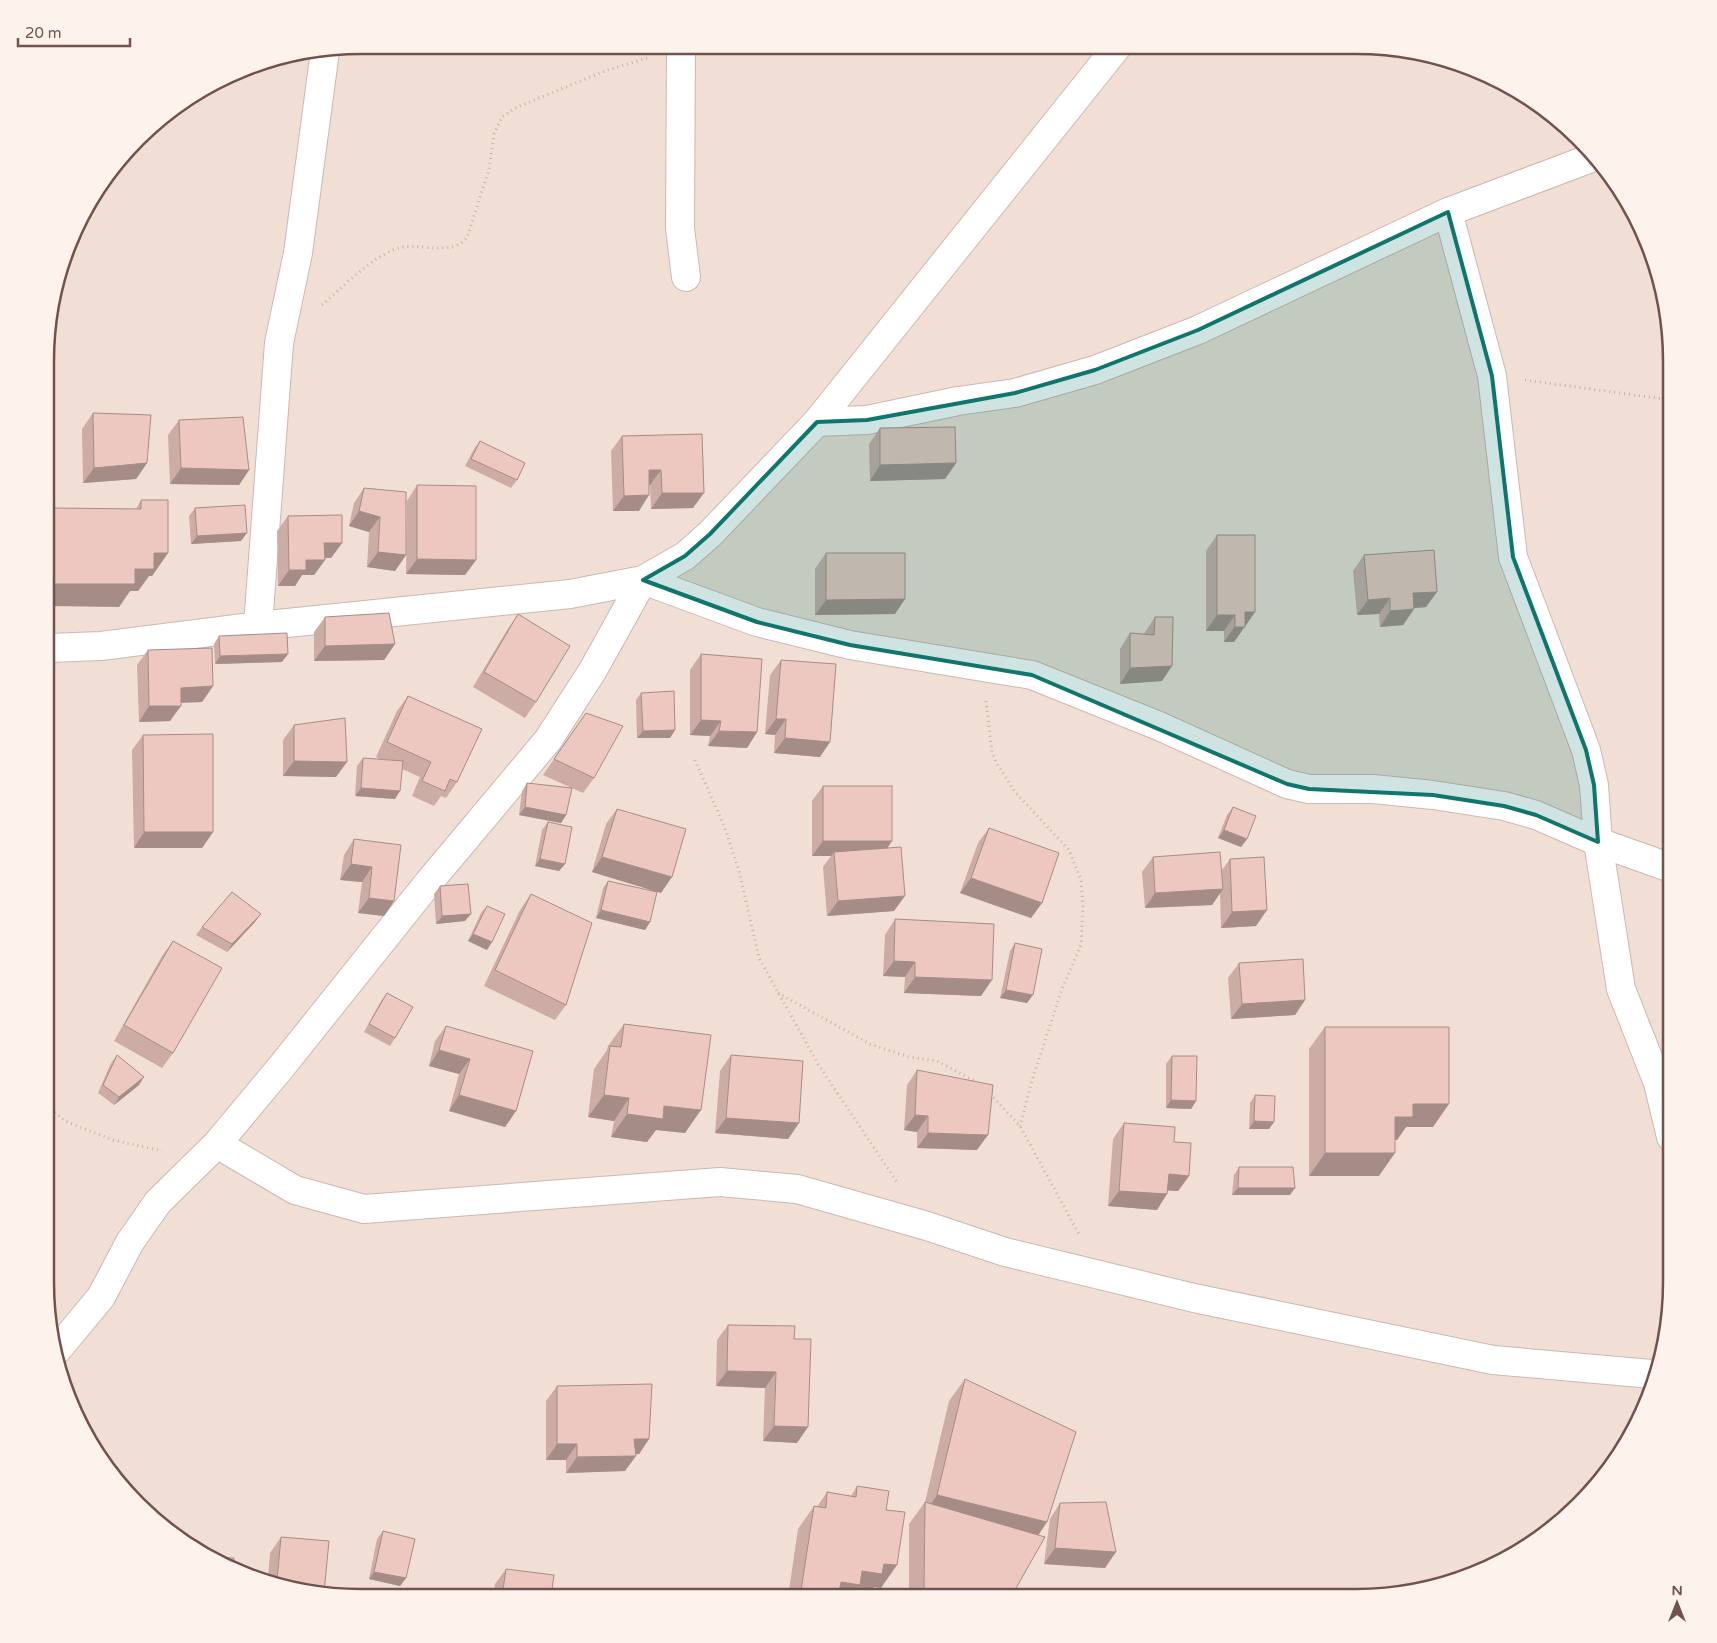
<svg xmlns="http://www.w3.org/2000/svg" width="1717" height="1643" font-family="'Varela Round',sans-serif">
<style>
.residential{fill:#f1dfd5}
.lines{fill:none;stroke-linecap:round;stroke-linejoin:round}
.minor-casing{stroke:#cdb7b0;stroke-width:30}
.path{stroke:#d2aca3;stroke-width:3;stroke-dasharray:1 4;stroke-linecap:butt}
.minor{stroke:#fff;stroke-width:28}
.wall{fill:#ccaca5}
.shaded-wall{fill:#a68c86}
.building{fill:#edc8c0;stroke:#a68c86}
.marked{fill:#0f766e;fill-opacity:0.2;stroke:#0f766e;stroke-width:4;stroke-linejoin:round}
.rim{fill:none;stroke:#71524d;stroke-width:2.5}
</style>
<rect width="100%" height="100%" fill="#faeee6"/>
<!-- residential -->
<path class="residential" d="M361 45 1397 48 1514 87 1607 168 1648 240 1671 340V1303L1639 1422 1607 1475 1549 1533 1477 1574 1377 1597H340L221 1565 168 1533 110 1475 69 1403 46 1303 51 300 87 203 153 123 259 62Z"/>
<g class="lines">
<defs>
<g id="minor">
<path d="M681 46 680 228 686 277"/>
<path d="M1448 212 1492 376 1513 557 1586 750 1594 785 1598 842 1621 989 1658 1083 1671 1137"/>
<path d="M817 422 867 420 958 401 1015 393 1095 370 1198 330 1448 212 1594 157"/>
<path d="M258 626 279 343 298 253 325 51"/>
<path d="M49 648 101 646 258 626 570 594 643 580 685 556 710 534 817 422 1117 47"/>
<path d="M217 1144 295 1190 364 1209 720 1182 797 1189 927 1226 1005 1252 1194 1298 1493 1360 1652 1374"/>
<path d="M57 1350 101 1297 130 1242 158 1202 217 1144 282 1066 429 882 548 740 593 670 643 580 757 622 850 645 1032 675 1159 726 1287 784 1309 789H1373L1433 795 1504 806 1536 815 1598 842 1671 868"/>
</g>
</defs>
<!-- minor casing -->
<use href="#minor" class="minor-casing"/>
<!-- path -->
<g class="path">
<path d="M322 305C344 286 366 262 393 250 417 239 447 259 467 238L489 169 494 134 502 117 515 108 605 71 647 58"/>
<path d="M1525 380 1671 400"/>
<path d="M986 701 992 752 996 762 1015 792 1069 850 1081 880 1083 905 1081 945 1062 989 1033 1077 1020 1126"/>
<path d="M695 760 725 828 739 871 759 958 818 1064 897 1182"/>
<path d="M778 993 870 1044 909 1057 937 1061 976 1082"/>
<path d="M990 1094 1020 1126 1080 1236"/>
<path d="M47 1106 65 1121 113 1140 162 1151"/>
</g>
<!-- minor -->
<use href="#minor" class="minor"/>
</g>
<!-- wall -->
<g class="wall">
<path d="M93 413 147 463 136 479 83 483 82 429Z"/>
<path d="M179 420 249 470 239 485 170 484 168 435Z"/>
<path d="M880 428 956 463 945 479 870 481 869 444Z"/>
<path d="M702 434 693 508 651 509 650 485H649L639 511H613L611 451 622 436Z"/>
<path d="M480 441 517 480 511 488 465 466 474 449Z"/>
<path d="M417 485 476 560 465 575 406 574 407 501Z"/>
<path d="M364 488 406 555 395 571 367 567 369 532 349 526 354 503Z"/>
<path d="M141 500 168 553 152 576H149L138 591H130L119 607 136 509Z"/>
<path d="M195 508 241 541 191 544 189 516Z"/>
<path d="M288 516 342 543 331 558H325V560L314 575H302L295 586H278L277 531Z"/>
<path d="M1217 535 1255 612 1234 642H1224V631H1206V551Z"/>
<path d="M826 553 895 614 815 615V569Z"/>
<path d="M1364 555 1426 607 1414 608V609L1403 625 1380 627 1379 614 1357 615 1353 571Z"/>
<path d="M518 614 536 702 525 718 473 687 507 630Z"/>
<path d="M325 617 395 644 384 660 314 661V632Z"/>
<path d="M1155 617 1162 681 1120 684V649L1130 633 1144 634 1145 632Z"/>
<path d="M219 636 282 662 215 664 214 644Z"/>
<path d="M148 650 213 686 202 702 181 703 170 721 139 722 137 665Z"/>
<path d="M701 654 757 732 747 748 708 746 710 736 690 735V670Z"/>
<path d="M781 660 820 757 774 753 775 735 765 734 770 675Z"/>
<path d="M641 693 675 730 670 738H637L636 700Z"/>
<path d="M408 696 457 782 446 798 441 796 434 806 412 796 420 777 402 769 395 799 355 796 357 766 363 758 381 760 376 757 397 711Z"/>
<path d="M586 713 594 778 583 793 543 775Z"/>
<path d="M294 725 336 777 283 776V740Z"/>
<path d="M143 735 213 832 202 848H134L132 750Z"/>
<path d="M527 783 566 815 561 823 519 815 522 791Z"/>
<path d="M823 786 888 848 894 911 827 916 823 867 831 856H812V801Z"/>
<path d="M1233 807 1247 839 1241 847 1218 838 1227 815Z"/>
<path d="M617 809 661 893 592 872 606 824Z"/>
<path d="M548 822 565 864 559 871 535 866 542 830Z"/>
<path d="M989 828 1042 903 1031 918 960 893 978 843Z"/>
<path d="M354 839 394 901 384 916 358 913 362 882 340 880 344 855Z"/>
<path d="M1153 857 1222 870 1230 859 1256 926 1221 928 1220 893 1212 905 1145 908 1142 872Z"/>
<path d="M608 881 650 922 645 930 596 918 603 888Z"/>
<path d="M440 886 465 921 436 924 434 894Z"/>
<path d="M531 894 566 1005 555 1020 484 986 520 910Z"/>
<path d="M487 906V950L468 941 481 913Z"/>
<path d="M895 919 981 996 904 993 905 977 883 976 885 935Z"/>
<path d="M255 922 227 952 196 935 202 927Z"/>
<path d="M173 941V1053L162 1068 114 1041 162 956Z"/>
<path d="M1015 943 1027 1003 1000 998 1010 951Z"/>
<path d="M1239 963 1305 1000 1295 1015 1231 1019 1228 978Z"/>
<path d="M387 993 395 1038 390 1046 364 1032 381 1001Z"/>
<path d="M624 1024 685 1133 656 1130 647 1142 611 1137 614 1121 588 1117 594 1069 607 1050 608 1046Z"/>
<path d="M446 1026 516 1111 505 1127 449 1111 459 1074 429 1066 435 1041Z"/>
<path d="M1325 1027 1433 1127H1406L1397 1140H1395L1379 1176H1309V1049Z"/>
<path d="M117 1055 139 1085 114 1105 98 1093 111 1063Z"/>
<path d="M731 1055 799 1123 788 1139 715 1133 720 1071Z"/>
<path d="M1172 1056 1196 1101 1191 1109 1166 1108V1064Z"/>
<path d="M917 1070 977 1150 917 1148V1132L904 1130 907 1085Z"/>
<path d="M1255 1095 1274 1122 1269 1129H1249L1250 1103Z"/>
<path d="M1124 1123 1189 1176 1178 1191 1168 1190 1157 1210 1108 1206 1113 1139Z"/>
<path d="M1239 1167 1290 1195H1232L1234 1175Z"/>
<path d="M728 1325 794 1339 797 1443 763 1441 765 1388 716 1386 717 1340Z"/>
<path d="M965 1379 1038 1535 1011 1597H909V1524L925 1502 949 1401Z"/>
<path d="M557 1386 649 1439 639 1454H635L625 1471 566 1473V1460H546V1401Z"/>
<path d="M857 1486 886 1510 881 1588 874 1587 867 1597 853 1595 852 1597H788L798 1529 814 1506 817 1507 827 1492 851 1496Z"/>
<path d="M1060 1503 1105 1568 1044 1564 1050 1519Z"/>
<path d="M383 1531 406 1578 400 1586 369 1579 377 1539Z"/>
<path d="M281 1537 324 1593 268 1578 270 1553Z"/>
<path d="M506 1569 551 1597H493L495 1584Z"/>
</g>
<!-- shaded-wall -->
<g class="shaded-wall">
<path d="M147 463 136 479 83 483 94 468Z"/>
<path d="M956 463 945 479 870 481 880 465Z"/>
<path d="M181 468 249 470 239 485 170 484Z"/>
<path d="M649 470H661L650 485H639Z"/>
<path d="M662 493H704L693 508 651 509Z"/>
<path d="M649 495 639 511H613L624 496Z"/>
<path d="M359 511 380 517 369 532 349 526Z"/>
<path d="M247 533 241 541 191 544 197 536Z"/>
<path d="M324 543H342L331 558H314Z"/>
<path d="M378 552 406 555 395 571 367 567Z"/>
<path d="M154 553H168L152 576H149L138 591H130L119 607 49 606 50 584Z"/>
<path d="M417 559 476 560 465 575 406 574Z"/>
<path d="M306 560H325L314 575H302L295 586H278L289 570Z"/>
<path d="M1437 592 1426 607 1403 609 1413 593Z"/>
<path d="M1390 598 1379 614 1357 615 1368 600Z"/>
<path d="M905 599 895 614 815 615 826 600Z"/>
<path d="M1414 609 1403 625 1380 627 1390 611Z"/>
<path d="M1245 612H1255L1234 642H1224Z"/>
<path d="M1217 615H1235L1224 631H1206Z"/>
<path d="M395 644 384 660 314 661 325 646Z"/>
<path d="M288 654 282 662 215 664 220 656Z"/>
<path d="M1172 666 1162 681 1120 684 1130 668Z"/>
<path d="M213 686 202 702 170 703 181 688Z"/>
<path d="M149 706H181L170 721 139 722Z"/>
<path d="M776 719H786L775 735 765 734Z"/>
<path d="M701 720 721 721 710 736 690 735Z"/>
<path d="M675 730 670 738H637L643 731Z"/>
<path d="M719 731 757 732 747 748 708 746Z"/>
<path d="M785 738 830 742 820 757 774 753Z"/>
<path d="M294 761 347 762 336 777 283 776Z"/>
<path d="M361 788 400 791 395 799 355 796Z"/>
<path d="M525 807 566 815 561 823 519 815Z"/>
<path d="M1224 830 1247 839 1241 847 1218 838Z"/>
<path d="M144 832H213L202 848H134Z"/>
<path d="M823 841H892L882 856 834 852 831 856H812Z"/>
<path d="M602 857 672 877 661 893 592 872Z"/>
<path d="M540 859 565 864 559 871 535 866Z"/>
<path d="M351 864 372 867 362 882 340 880Z"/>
<path d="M971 878 1042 903 1031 918 960 893Z"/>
<path d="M1223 889 1212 905 1145 908 1155 893Z"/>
<path d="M905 896 894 911 827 916 838 901Z"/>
<path d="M369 898 394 901 384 916 358 913Z"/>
<path d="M601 910 650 922 645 930 596 918Z"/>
<path d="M1267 910 1256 926 1221 928 1232 912Z"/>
<path d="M261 914 255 922 227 952 232 944Z"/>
<path d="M471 914 465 921 436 924 442 916Z"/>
<path d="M473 934 492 942 487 950 468 941Z"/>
<path d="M894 961 915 962 905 977 883 976Z"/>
<path d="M915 977 992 980 981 996 904 993Z"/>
<path d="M1006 990 1033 995 1027 1003 1000 998Z"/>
<path d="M1305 1000 1295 1015 1231 1019 1242 1004Z"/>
<path d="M439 1050 470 1059 459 1074 429 1066Z"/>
<path d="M144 1077 139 1085 114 1105 119 1097Z"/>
<path d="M459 1095 516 1111 505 1127 449 1111Z"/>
<path d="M604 1095 629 1098 614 1121 588 1117Z"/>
<path d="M1171 1100 1196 1101 1191 1109 1166 1108Z"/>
<path d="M1413 1104H1449L1433 1127H1406L1397 1140H1379L1395 1117Z"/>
<path d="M664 1106 701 1110 685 1133 656 1130 647 1142 611 1137 627 1114Z"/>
<path d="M915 1115 928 1116 917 1132 904 1130Z"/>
<path d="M726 1118 799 1123 788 1139 715 1133Z"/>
<path d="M1254 1121 1274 1122 1269 1129H1249Z"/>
<path d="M928 1133 988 1135 977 1150 917 1148Z"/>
<path d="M1325 1153H1395L1379 1176H1309Z"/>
<path d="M1169 1174 1189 1176 1178 1191 1158 1190Z"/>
<path d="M1238 1188H1295L1290 1195H1232Z"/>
<path d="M1119 1191 1167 1194 1157 1210 1108 1206Z"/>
<path d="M727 1371 776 1372 765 1388 716 1386Z"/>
<path d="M774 1426 808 1427 797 1443 763 1441Z"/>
<path d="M634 1439H649L639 1454 624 1455Z"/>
<path d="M557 1444H577L566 1460H546Z"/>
<path d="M636 1456 625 1471 566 1473 577 1457Z"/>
<path d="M937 1495 1047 1522 1032 1545 925 1513Z"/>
<path d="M1055 1548 1116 1552 1105 1568 1044 1564Z"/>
<path d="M884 1564 897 1565 881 1588 874 1587 867 1597 853 1595 852 1597H830L841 1582 862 1571Z"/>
<path d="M374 1572 406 1578 400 1586 369 1579Z"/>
<path d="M924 1590 950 1597H919Z"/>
</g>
<!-- building -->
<g class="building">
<path d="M93 413 151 415 147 463 94 468Z"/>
<path d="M243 417 249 470 181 468 179 420Z"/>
<path d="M955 427 956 463 880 465V428Z"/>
<path d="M702 434 704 493H662L661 470H649V495L624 496 622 436Z"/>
<path d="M480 441 525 463 517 480 471 459Z"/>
<path d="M417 485 476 486V560L417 559Z"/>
<path d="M364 488 406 492V555L378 552 380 517 359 511Z"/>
<path d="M141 500H168V553H154V569H135V584H50V508L141 509Z"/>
<path d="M245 505 247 533 197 536 195 508Z"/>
<path d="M342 515V543H324L325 560H306V570H289L288 516Z"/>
<path d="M1217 535H1255V612H1245V627H1235V615H1217Z"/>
<path d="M1434 550 1437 592 1413 593 1414 609 1390 611V598L1368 600 1364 555Z"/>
<path d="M826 553H905V599L826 600Z"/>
<path d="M389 613 395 644 325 646V617Z"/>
<path d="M518 614 570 646 536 702 484 672Z"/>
<path d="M1155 617H1173L1172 666 1130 668V633L1154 635Z"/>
<path d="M287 633 288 654 220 656 219 636Z"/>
<path d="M212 648 213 686 181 688V706H149L148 650Z"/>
<path d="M701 654 762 659 757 732 719 731 721 721 701 720Z"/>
<path d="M781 660 836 664 830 742 785 738 786 719H776Z"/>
<path d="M674 691 675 730 643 731 641 693Z"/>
<path d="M408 696 482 729 457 782 450 779 445 791 422 781 431 762 387 742Z"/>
<path d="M586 713 623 726 594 778 554 759Z"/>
<path d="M345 718 347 762 294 761V725Z"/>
<path d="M213 734V832H144L143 735Z"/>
<path d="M363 758 403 761 400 791 361 788Z"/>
<path d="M527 783 572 788 566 815 525 807Z"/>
<rect x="823" y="786" width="69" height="55"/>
<path d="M1233 807 1256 816 1247 839 1224 830Z"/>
<path d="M617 809 686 829 672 877 602 857Z"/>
<path d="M548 822 572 827 565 864 540 859Z"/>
<path d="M989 828 1059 853 1042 903 971 878Z"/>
<path d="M354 839 401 845 394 901 369 898 372 867 351 864Z"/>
<path d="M901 847 905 896 838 901 834 852Z"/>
<path d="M1220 852 1223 889 1155 893 1153 857Z"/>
<path d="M1264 857 1267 910 1232 912 1230 859Z"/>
<path d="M608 881 657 892 650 922 601 910Z"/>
<path d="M468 884 471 914 442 916 440 886Z"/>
<path d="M232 892 261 914 232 944 202 927Z"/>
<path d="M531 894 592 923 566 1005 495 970Z"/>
<path d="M487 906 505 914 492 942 473 934Z"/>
<path d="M895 919 994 924 992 980 915 977V962L894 961Z"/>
<path d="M173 941 222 968 173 1053 124 1025Z"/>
<path d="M1015 943 1042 949 1033 995 1006 990Z"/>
<path d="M1303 959 1305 1000 1242 1004 1239 963Z"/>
<path d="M387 993 413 1007 395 1038 369 1024Z"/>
<path d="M624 1024 711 1035 701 1110 664 1106 663 1119 627 1114 629 1098 604 1095 610 1046 621 1047Z"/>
<path d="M446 1026 533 1051 516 1111 459 1095 470 1059 439 1050Z"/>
<path d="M1325 1027H1449V1104H1413V1117H1395V1153H1325Z"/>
<path d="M117 1055 144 1077 119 1097 103 1085Z"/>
<path d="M731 1055 803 1061 799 1123 726 1118Z"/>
<path d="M1172 1056H1197L1196 1101 1171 1100Z"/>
<path d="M917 1070 993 1085 988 1135 928 1133V1116L915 1115Z"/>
<path d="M1255 1095 1275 1096 1274 1122 1254 1121Z"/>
<path d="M1124 1123 1175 1127 1174 1142 1191 1143 1189 1176 1169 1174 1167 1194 1119 1191Z"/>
<path d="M1239 1167H1293L1295 1188H1238Z"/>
<path d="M728 1325 795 1326 794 1339H811L808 1427 774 1426 776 1372 727 1371Z"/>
<path d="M965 1379 1076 1432 1047 1522 937 1495Z"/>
<path d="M652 1384 649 1439H634L636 1456 577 1457V1444H557V1386Z"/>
<path d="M857 1486 889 1491 886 1510 905 1512 897 1565 884 1564 882 1574 862 1571 860 1585 841 1582 838 1597H800L814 1506 826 1508 827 1492 856 1497Z"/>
<path d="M925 1502 1045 1537 1011 1597H950L924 1590Z"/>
<path d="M1106 1502 1116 1552 1055 1548 1060 1503Z"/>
<path d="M383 1531 415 1539 406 1578 374 1572Z"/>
<path d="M281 1537 329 1541 324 1593 277 1580Z"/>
<path d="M207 1557 234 1558 233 1569 221 1565Z"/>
<path d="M506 1569 554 1575 551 1597H502Z"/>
</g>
<!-- marked area -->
<path class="marked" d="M1448 212 1492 376 1513 557 1586 750 1594 785 1598 842 1536 815 1504 806 1433 795 1309 789 1287 784 1032 675 850 645 757 622 643 580 685 556 710 534 817 422 867 420 1015 393 1095 370 1198 330Z"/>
<!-- crop -->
<path d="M0 0H1717V1643H0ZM361 54H1356A307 307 0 0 1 1663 361V1282A307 307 0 0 1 1356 1589H361A307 307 0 0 1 54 1282V361A307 307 0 0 1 361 54Z" fill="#fdf3ec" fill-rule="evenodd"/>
<path class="rim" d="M361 54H1356A307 307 0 0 1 1663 361V1282A307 307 0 0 1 1356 1589H361A307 307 0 0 1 54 1282V361A307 307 0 0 1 361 54Z"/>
<!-- north arrow -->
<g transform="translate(1677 1603)" stroke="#fdf3ec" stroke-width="4" paint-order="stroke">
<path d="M0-4L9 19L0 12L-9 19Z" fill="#71524d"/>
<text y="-8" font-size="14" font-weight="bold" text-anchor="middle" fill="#71524d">N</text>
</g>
<!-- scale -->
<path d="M18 38v8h112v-8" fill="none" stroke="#71524d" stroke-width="2.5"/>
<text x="25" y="38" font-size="15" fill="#71524d" stroke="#fdf3ec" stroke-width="4" paint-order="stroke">20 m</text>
</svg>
